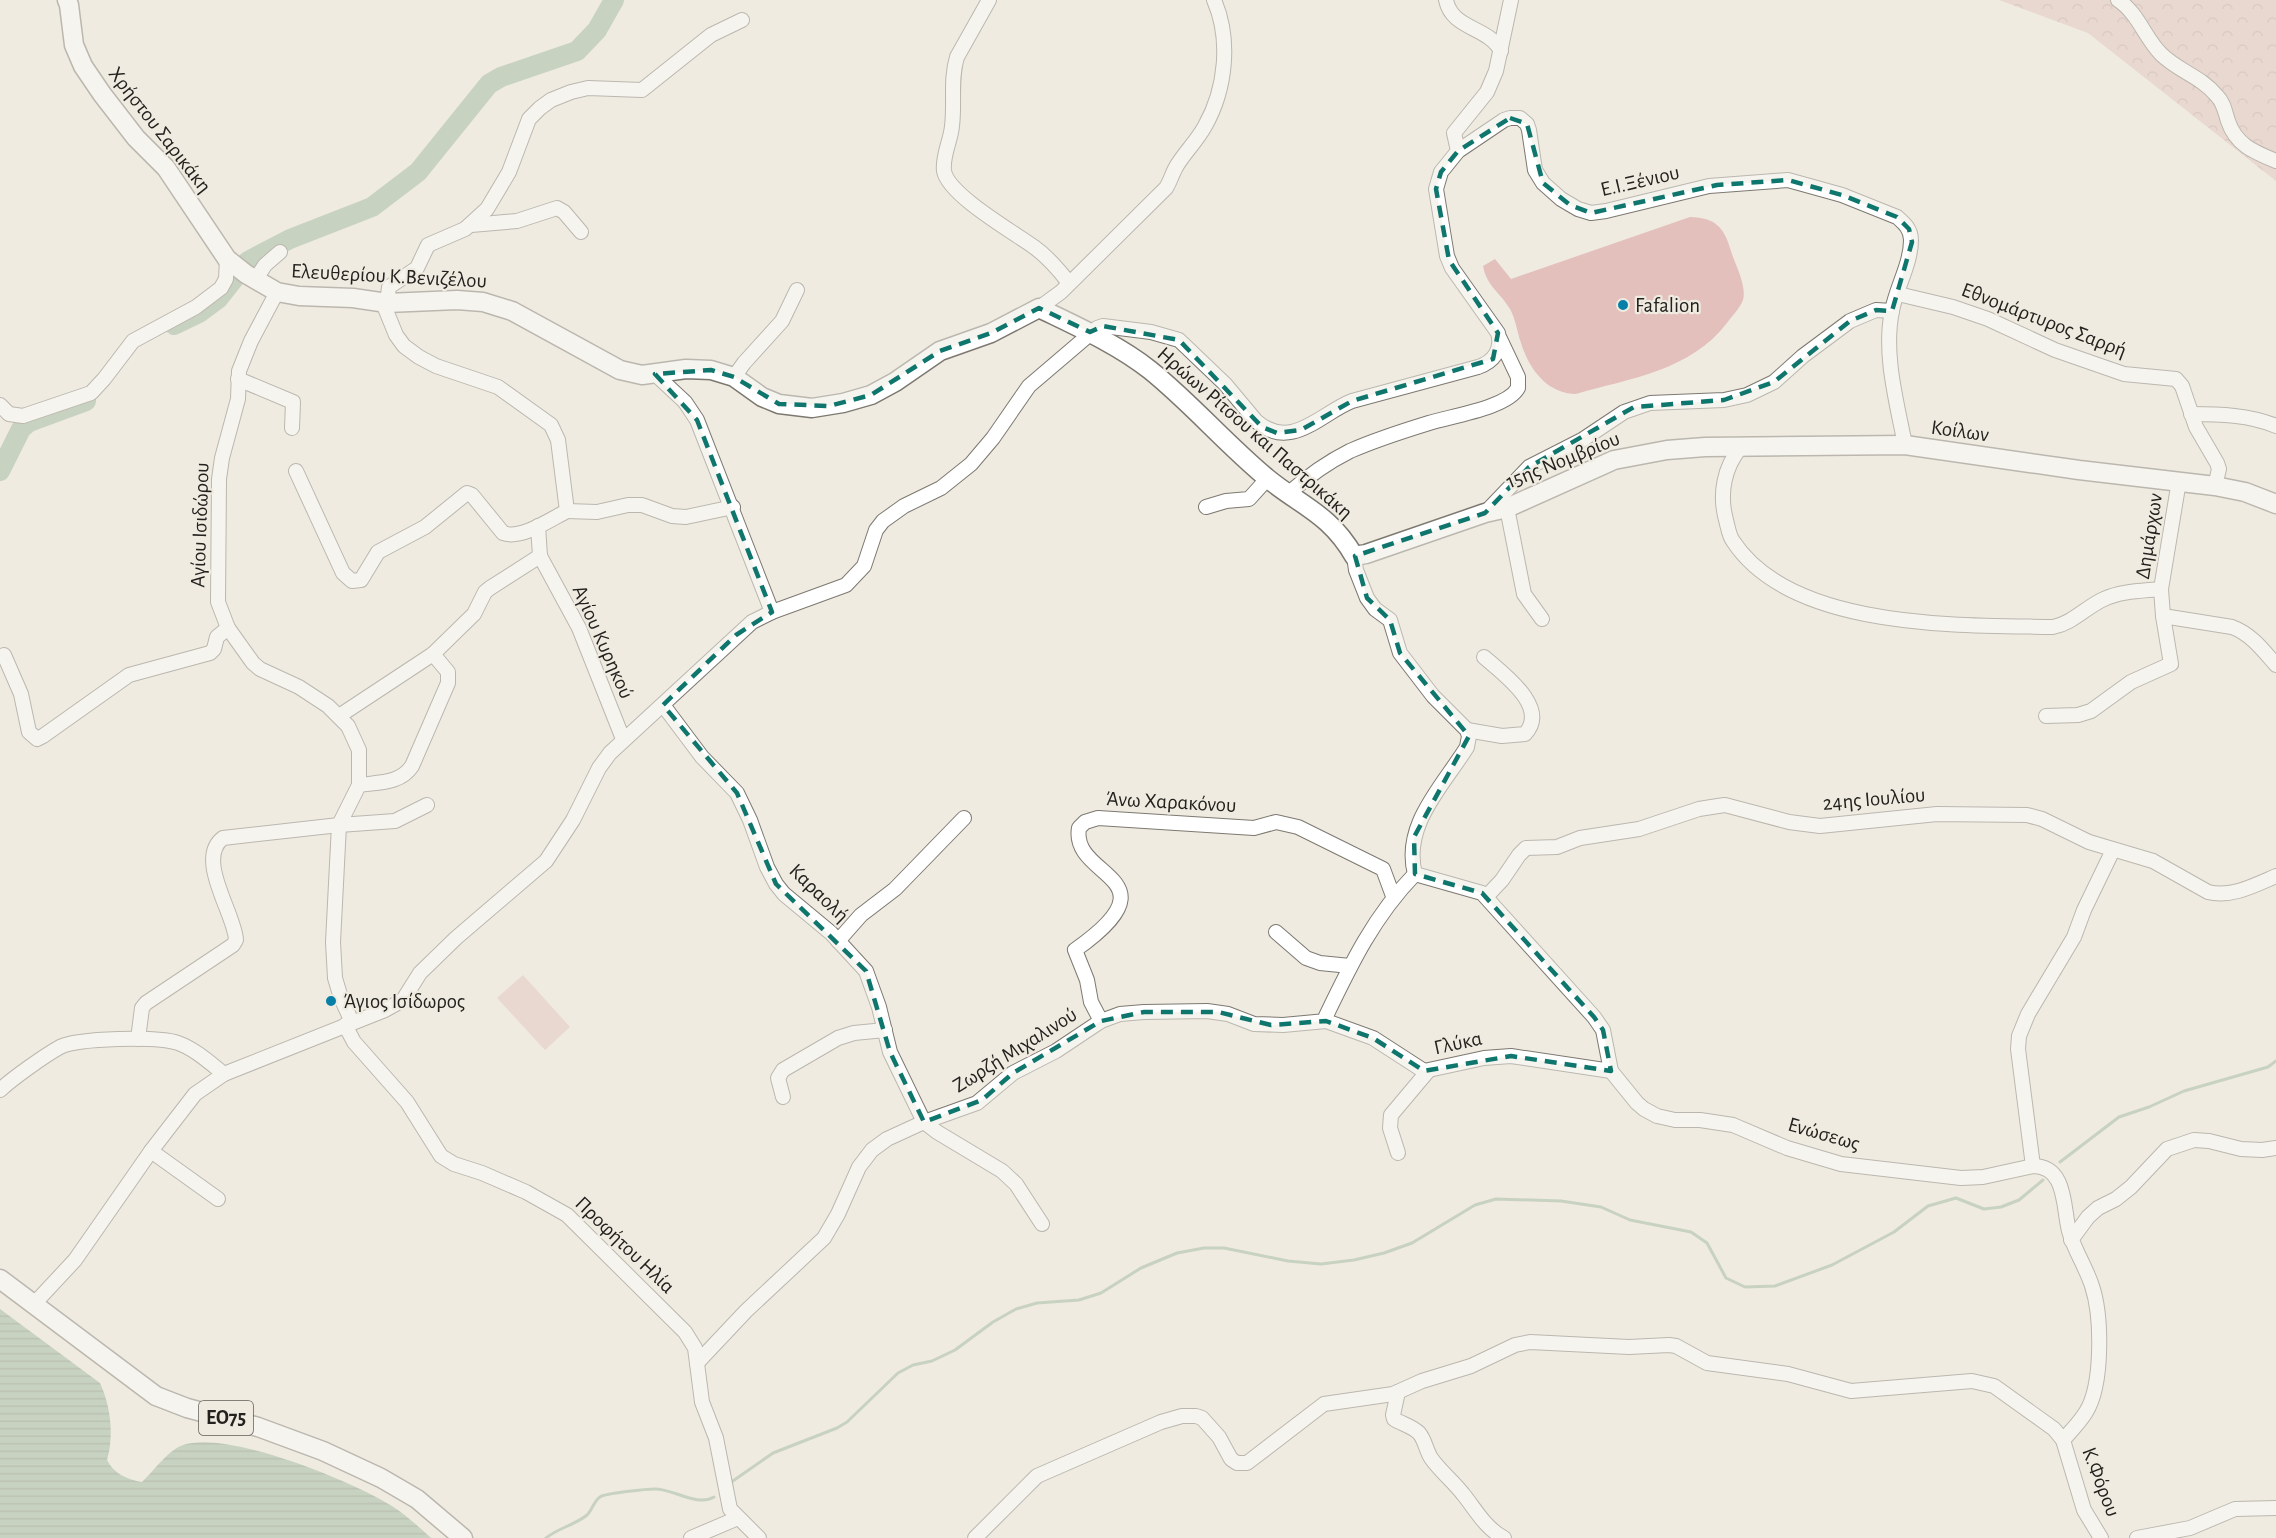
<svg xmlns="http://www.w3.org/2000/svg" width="2276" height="1538" font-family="'Alegreya Sans',sans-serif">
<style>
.green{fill:#e3c0bb}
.park{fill:url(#park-crowns)}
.water{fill:url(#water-rules)}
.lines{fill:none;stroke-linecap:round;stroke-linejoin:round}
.stream{stroke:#9ab397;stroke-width:3}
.river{stroke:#9ab397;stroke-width:20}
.minor-casing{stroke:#7d7971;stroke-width:16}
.major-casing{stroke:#7d7971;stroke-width:21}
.minor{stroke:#fff;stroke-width:14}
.major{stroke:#fff;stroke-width:18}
.marked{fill:none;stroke:#0f766e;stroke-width:4.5;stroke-dasharray:12 8;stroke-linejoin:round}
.poi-dot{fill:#087fa6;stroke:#efebe1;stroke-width:2}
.labels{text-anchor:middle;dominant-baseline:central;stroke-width:4.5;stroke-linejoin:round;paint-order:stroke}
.shield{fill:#efebe1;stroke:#605e58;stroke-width:1.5}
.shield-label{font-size:20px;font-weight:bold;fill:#23221e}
.street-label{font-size:21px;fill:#23221e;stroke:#efebe1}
.poi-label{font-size:21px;fill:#23221e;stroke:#efebe1;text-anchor:start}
</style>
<defs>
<pattern id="park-crowns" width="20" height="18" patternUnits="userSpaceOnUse" patternTransform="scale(1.5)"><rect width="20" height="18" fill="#e3c0bb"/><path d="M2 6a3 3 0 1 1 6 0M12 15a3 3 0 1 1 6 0" fill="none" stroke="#c2a5a0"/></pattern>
<pattern id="water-rules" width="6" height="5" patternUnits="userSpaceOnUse" patternTransform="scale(1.5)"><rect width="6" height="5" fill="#9ab397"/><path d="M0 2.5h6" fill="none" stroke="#7d917b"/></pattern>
</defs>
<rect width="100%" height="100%" fill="#efebe1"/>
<!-- green -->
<g class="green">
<path d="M1690 217C1716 218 1724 227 1731 251 1735 264 1747 286 1743 300 1740 308 1732 316 1727 323 1690 371 1631 378 1576 394 1545 393 1528 367 1520 340 1517 330 1515 318 1510 309 1500 292 1487 287 1483 266L1495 259 1511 279Z"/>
<path d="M523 975 570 1027 545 1050 497 998Z"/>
</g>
<!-- park -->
<path class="park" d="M1999 0H2276V181L2088 33Z"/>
<!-- water -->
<path class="water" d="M0 1309 100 1383C111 1407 114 1436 107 1460 113 1473 128 1480 142 1482 154 1471 167 1451 183 1445 228 1430 352 1481 392 1506 406 1515 419 1527 431 1538H0Z"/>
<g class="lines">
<!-- stream -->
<g class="stream">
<path d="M2060 1162 2119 1117 2149 1107 2184 1091 2268 1067 2276 1061"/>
<path d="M730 1483 773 1453 837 1428 847 1422 898 1373 913 1365 932 1361 955 1350 993 1322 1016 1309 1037 1303 1079 1300 1101 1293 1141 1268 1177 1253 1204 1248H1224L1288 1261 1321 1264 1354 1260 1384 1253 1412 1243 1475 1205 1496 1199 1561 1201 1601 1207 1630 1220 1691 1232 1707 1243 1726 1278 1745 1287 1775 1286 1832 1265 1894 1232 1928 1206 1956 1198 1984 1209 2001 1207 2019 1200 2043 1180"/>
<path d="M546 1538C558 1528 575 1525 587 1515 592 1510 594 1501 600 1497 605 1493 648 1489 655 1489 674 1489 697 1507 714 1497"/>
</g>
<!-- river -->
<g class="river">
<path d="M174 325 199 313 218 299 248 261 290 239 372 207 418 172 489 84 501 77 577 51 597 30 614 0"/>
<path d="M0 471 21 429 29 422 86 401"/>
</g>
<defs>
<g id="minor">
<path d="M989 0 957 57C950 80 955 102 952 126 951 140 942 156 944 171 948 195 1015 233 1034 247 1048 257 1059 270 1069 283"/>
<path d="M1446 0C1452 30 1488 26 1501 51"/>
<path d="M2118 0C2138 13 2145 38 2161 54 2178 71 2202 77 2217 96 2224 103 2225 112 2228 121 2236 145 2254 152 2276 161"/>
<path d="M1458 151 1454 133 1487 92 1496 71 1511 0"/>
<path d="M471 225 517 221 557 208 564 212 581 232"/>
<path d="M255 280 265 265 280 252"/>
<path d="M277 292 251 341 239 371 238 399 222 458 219 479 218 602 228 628 253 663 260 669 299 687 328 706 348 726 359 750V785L339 825 333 942 335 978 341 998 352 1022"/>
<path d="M1898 294 1953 307 1988 319 2055 350 2124 374 2176 379 2182 386 2196 427 2217 463 2219 469 2215 486"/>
<path d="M387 303 389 287 417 268 428 245 465 229 487 209 509 172 529 119 540 108 551 100 571 92 588 88 642 90 711 35 742 20"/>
<path d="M1039 308 1061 292 1166 188C1170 182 1172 174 1176 167 1184 153 1197 141 1205 126 1226 89 1231 39 1214 0"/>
<path d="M655 374 685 402 697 420 772 612"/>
<path d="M734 377 744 363 782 321 797 290"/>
<path d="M238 379 293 402 292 428"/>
<path d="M0 405 9 414 23 416 91 393 104 379 133 341 196 307 221 288 226 279 227 259"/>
<path d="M2191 414C2219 414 2250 415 2276 426"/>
<path d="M1741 447C1724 467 1719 494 1726 520 1728 527 1729 536 1733 541 1791 630 1960 625 2053 627 2073 623 2086 607 2104 599 2121 591 2142 591 2161 589"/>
<path d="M296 471 343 573 352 581 361 580 378 552 425 527 467 493 472 495 503 533C521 540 551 519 567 511L558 440 551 425 498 387 436 366 419 357 404 346 396 335 383 303"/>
<path d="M2179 481 2161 589 2163 616 2232 627C2251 634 2263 650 2276 665"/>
<path d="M1289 493C1307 477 1328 462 1350 451 1375 440 1403 431 1429 423 1451 416 1507 408 1518 388V377L1500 339"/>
<path d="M1206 507 1226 501 1249 499 1267 479"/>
<path d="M1507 508 1524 594 1542 619"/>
<path d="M567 511 597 512 628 505H642L672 516 686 517 733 507"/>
<path d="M1485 513 1529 467 1582 440 1624 412 1650 403 1724 400 1747 395 1774 382 1803 356 1850 321 1876 310 1892 311"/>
<path d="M538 526 540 556 579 628 623 739"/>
<path d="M1354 556 1356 570 1367 598 1375 609 1390 620 1400 653 1433 696 1467 730 1469 736 1467 747C1443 786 1402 825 1415 874"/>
<path d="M4 655 21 694 29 732 37 739 43 736 129 675 210 653 214 649 217 637 228 628"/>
<path d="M663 705 702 757 737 793 750 820 767 867 776 884 784 894 831 933 866 971 879 1007 890 1052 924 1122 937 1132 1002 1171 1016 1184 1042 1224"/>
<path d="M339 716 433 654 474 614 485 592 490 588 540 556"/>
<path d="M2046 716 2078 715 2091 711 2131 682 2171 664 2163 616"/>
<path d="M1467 730 1502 736 1525 734C1550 707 1503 674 1484 657"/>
<path d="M359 785C378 782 400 784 412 766L448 683V672L433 654"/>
<path d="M1415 874 1482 893 1594 1017 1603 1030 1611 1071 1637 1103 1644 1109 1657 1116 1675 1120H1700L1733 1125 1787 1148 1841 1164 1961 1178 1983 1177 2033 1166C2067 1166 2063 1208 2069 1231 2074 1250 2086 1267 2092 1286 2102 1316 2103 1385 2086 1412 2080 1422 2071 1431 2063 1440"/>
<path d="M1486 897 1502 880 1519 855 1526 848 1557 847 1580 838 1639 829 1699 809 1718 806 1725 805 1789 822 1820 826 1937 814 2027 815 2042 819 2089 842 2153 861 2208 892C2231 898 2255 885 2276 876"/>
<path d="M1276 932 1306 958 1320 963 1350 966"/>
<path d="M838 941 861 915 895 889 964 818"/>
<path d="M1101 1021 1091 1002 1087 980 1075 950C1180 876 1070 879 1079 828L1085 822 1098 818 1254 828 1276 822 1298 827 1383 869 1393 896"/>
<path d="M1326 1021 1373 1038 1424 1071 1484 1058 1511 1056 1611 1071"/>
<path d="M345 1025 354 1042 407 1102 441 1156 454 1164 482 1173 526 1192 567 1215 685 1332 695 1348 702 1402 716 1438 730 1509 759 1538"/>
<path d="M138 1039 142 1008 146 1003 233 945 236 940C235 914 195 859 223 838L339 825 395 821 427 805"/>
<path d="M0 1090C13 1078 44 1056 60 1047 78 1038 158 1036 178 1043 195 1049 210 1063 224 1074L385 1010 403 1000 420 973 456 938 546 861 573 820 599 768 610 753 752 622 772 612 846 585 864 566 876 530 883 521 904 506 941 488 971 464 993 438 1029 386 1097 328 1103 326 1151 332 1179 340 1225 384 1256 421C1291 452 1321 413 1352 401L1478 367C1493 362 1503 350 1498 333L1452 268 1447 256 1436 189 1441 172 1458 151 1504 120 1510 118H1520L1527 124 1529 130 1535 170 1543 183 1561 199 1578 209 1591 213 1606 211 1709 186 1788 180 1842 195 1897 217C1904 223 1911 229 1911 240 1911 264 1896 288 1892 311 1883 354 1897 403 1905 445"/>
<path d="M783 1097 778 1078 783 1070 838 1038 854 1033 885 1030"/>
<path d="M151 1151 218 1199"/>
<path d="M1398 1153 1390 1128 1391 1115 1428 1071"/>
<path d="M2033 1166 2018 1049 2019 1036 2028 1014 2074 937 2084 910 2113 850"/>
<path d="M2071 1240 2088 1217 2098 1208 2116 1199 2131 1187 2167 1149 2194 1140 2209 1141 2241 1149 2262 1150 2276 1148"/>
<path d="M34 1304 75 1260 151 1151 195 1094 224 1074"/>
<path d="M697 1363 746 1311 824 1238 838 1214 859 1167 872 1150 887 1139 924 1122 977 1103 1013 1073 1056 1051 1101 1021 1120 1014 1144 1012 1207 1011 1228 1014 1254 1024 1283 1025 1326 1021V1016C1351 964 1374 916 1415 874"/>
<path d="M1398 1392 1393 1415 1394 1419C1402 1424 1412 1426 1419 1433 1425 1440 1426 1450 1431 1458 1440 1471 1453 1481 1463 1494 1476 1510 1485 1528 1504 1538"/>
<path d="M691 1538 738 1518"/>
<path d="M975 1538 1037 1476 1161 1422 1182 1416H1196L1202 1418 1219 1437 1231 1459 1237 1463H1247L1324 1404 1393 1394 1422 1381 1471 1366 1515 1345 1530 1342 1629 1347 1669 1345 1676 1346 1707 1363 1788 1374 1851 1391 1972 1381 1994 1386 2054 1429 2063 1440 2084 1510 2101 1538"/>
<path d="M2137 1538 2190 1528 2235 1509 2276 1508"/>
</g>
<g id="major">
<path d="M67 0 69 5 74 45 83 66 102 94 136 138 166 168 227 259 246 274 277 292 299 296 353 298 387 303 457 300 483 302 512 311 620 370 642 375 686 369 711 370 734 377 762 397 779 404 812 408 843 403 871 395 895 382 940 351 991 333 1039 308C1076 326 1117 344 1150 370 1191 403 1226 444 1267 478 1301 506 1330 514 1354 556L1366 554 1485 513 1507 508 1614 460 1667 450 1705 447 1905 445 2079 470 2215 486 2245 492 2276 504"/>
<path d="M0 1279 156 1396 187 1408 258 1427 323 1451 381 1478 417 1499 463 1538"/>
</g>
</defs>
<!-- minor casing -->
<use href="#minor" class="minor-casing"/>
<!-- major casing -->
<use href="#major" class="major-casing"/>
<!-- minor -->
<use href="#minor" class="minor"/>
<!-- major -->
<use href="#major" class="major"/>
</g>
<!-- marked area -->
<path d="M0 0H2276V1538H0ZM1510 118 1527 124 1543 183 1570 205 1591 213 1717 185 1788 180 1842 195 1897 217 1909 229 1912 242 1892 311 1876 310 1850 321 1774 382 1724 400 1634 407 1529 467 1485 513 1355 556 1367 598 1390 620 1400 653 1469 736 1414 837 1415 874 1482 893 1594 1017 1603 1030 1611 1071 1511 1056 1424 1071 1373 1038 1326 1021 1271 1025 1218 1012H1144L1101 1021 1013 1073 982 1100 924 1122 890 1052 866 971 776 884 737 793 663 705 736 635 772 612 697 420 655 374 711 370 734 377 779 404 829 406 871 395 940 351 991 333 1039 308 1090 332 1103 326 1179 340 1262 427 1277 433 1301 430 1352 401 1493 359 1498 333 1449 260 1436 189 1441 172 1458 151Z" fill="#efebe1" fill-opacity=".55" fill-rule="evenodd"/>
<path class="marked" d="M1510 118 1527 124 1543 183 1570 205 1591 213 1717 185 1788 180 1842 195 1897 217 1909 229 1912 242 1892 311 1876 310 1850 321 1774 382 1724 400 1634 407 1529 467 1485 513 1355 556 1367 598 1390 620 1400 653 1469 736 1414 837 1415 874 1482 893 1594 1017 1603 1030 1611 1071 1511 1056 1424 1071 1373 1038 1326 1021 1271 1025 1218 1012H1144L1101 1021 1013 1073 982 1100 924 1122 890 1052 866 971 776 884 737 793 663 705 736 635 772 612 697 420 655 374 711 370 734 377 779 404 829 406 871 395 940 351 991 333 1039 308 1090 332 1103 326 1179 340 1262 427 1277 433 1301 430 1352 401 1493 359 1498 333 1449 260 1436 189 1441 172 1458 151Z"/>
<!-- markers -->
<g class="poi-dot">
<circle cx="1623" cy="305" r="6"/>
<circle cx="331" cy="1001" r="6"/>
</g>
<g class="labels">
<!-- shield labels -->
<rect class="shield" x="199" y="1401" width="54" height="34" rx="4.5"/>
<g class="shield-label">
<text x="226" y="1418">ΕΟ75</text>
</g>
<!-- street labels -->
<g class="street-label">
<text transform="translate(160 130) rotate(52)">Χρήστου Σαρικάκη</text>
<text transform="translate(1640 181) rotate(-13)">Ε.Ι.Ξένιου</text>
<text transform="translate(389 276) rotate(3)">Ελευθερίου Κ.Βενιζέλου</text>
<text transform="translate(2044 320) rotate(21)">Εθνομάρτυρος Σαρρή</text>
<text transform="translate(1960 431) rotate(8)">Κοίλων</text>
<text transform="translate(1255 433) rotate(41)">Ηρώων Ρίτσου και Παστρικάκη</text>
<text transform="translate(1563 460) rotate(-22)">15ης Νομβρίου</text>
<text transform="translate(200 525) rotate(-88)">Αγίου Ισιδώρου</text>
<text transform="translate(2149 536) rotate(-81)">Δημάρχων</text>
<text transform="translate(603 642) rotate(66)">Αγίου Κυρηκού</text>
<text transform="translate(1874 799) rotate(-5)">24ης Ιουλίου</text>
<text transform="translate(1171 802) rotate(3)">Άνω Χαρακόνου</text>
<text transform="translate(819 893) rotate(44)">Καραολή</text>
<text transform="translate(1458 1043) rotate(-12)">Γλύκα</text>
<text transform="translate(1015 1050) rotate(-32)">Ζωρζή Μιχαλινού</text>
<text transform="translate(1824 1134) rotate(16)">Ενώσεως</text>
<text transform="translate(625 1245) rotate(44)">Προφήτου Ηλία</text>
<text transform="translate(2101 1482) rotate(69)">Κ.Φόρου</text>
</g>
<!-- poi labels -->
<g class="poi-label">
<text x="1635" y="305">Fafalion</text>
<text x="343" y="1001">Άγιος Ισίδωρος</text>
</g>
</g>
</svg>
